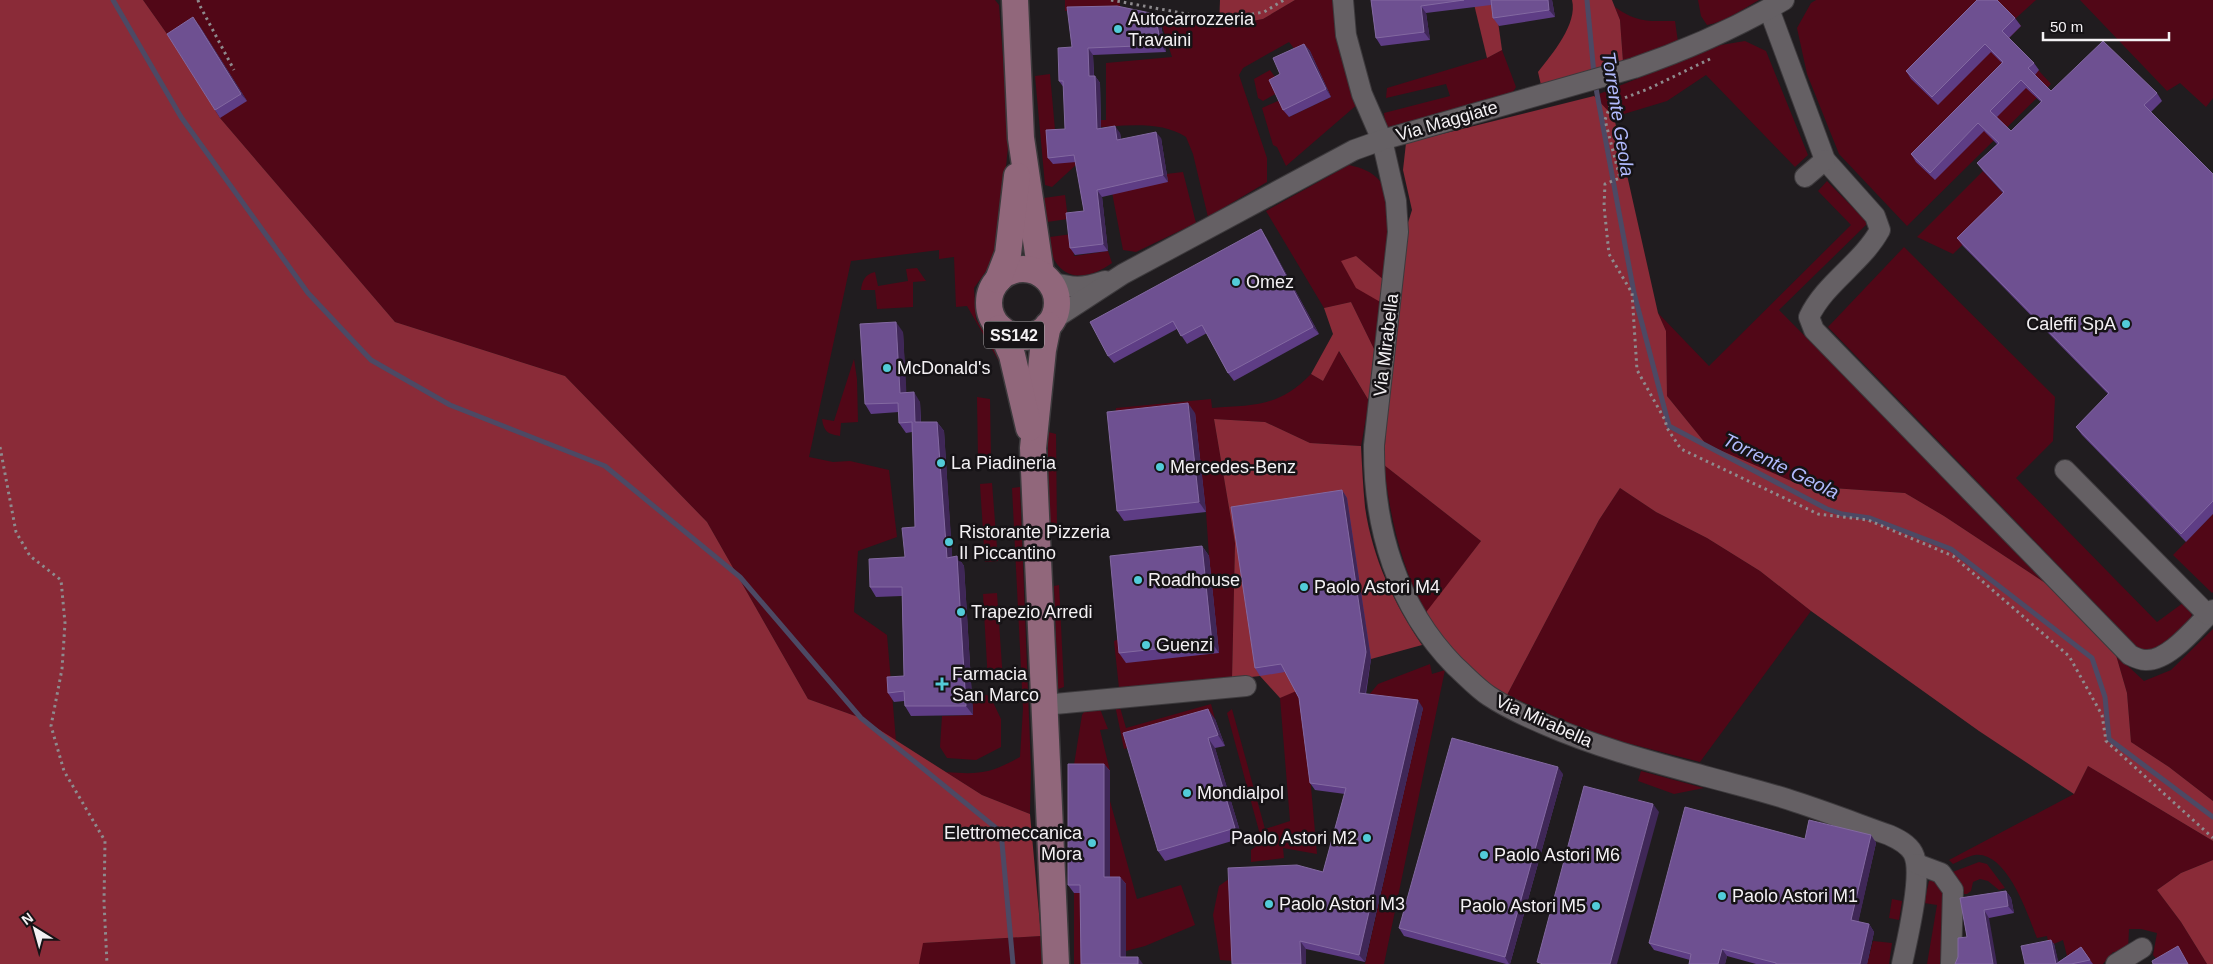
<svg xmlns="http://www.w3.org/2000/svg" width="2213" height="964" font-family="Helvetica,sans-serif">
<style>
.green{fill:#510717}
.forest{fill:#8a2b38}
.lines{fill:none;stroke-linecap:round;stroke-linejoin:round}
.stream{stroke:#4d4964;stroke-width:5}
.minor-casing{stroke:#3d3a3d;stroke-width:22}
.major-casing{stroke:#3d3a3d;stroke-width:29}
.path{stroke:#8e8b8e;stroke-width:3;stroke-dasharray:2.5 4;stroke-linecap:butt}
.minor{stroke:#656064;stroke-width:20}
.major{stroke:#91677b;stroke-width:26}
.wall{fill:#5e3d85;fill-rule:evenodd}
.shaded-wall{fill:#3f2757}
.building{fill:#6e5091;stroke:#8369a1;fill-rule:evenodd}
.poi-dot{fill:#52cbd8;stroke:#161316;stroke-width:2}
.labels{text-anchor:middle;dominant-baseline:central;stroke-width:5;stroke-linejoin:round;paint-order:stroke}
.shield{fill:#161316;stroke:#b1aeb1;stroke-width:1}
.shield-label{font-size:16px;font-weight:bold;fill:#f4f1f4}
.poi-label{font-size:18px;fill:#f4f1f4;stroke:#161316;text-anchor:start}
.street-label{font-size:18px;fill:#f4f1f4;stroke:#161316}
.water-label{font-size:19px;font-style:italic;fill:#b2bbfe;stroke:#161316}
</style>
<rect width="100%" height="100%" fill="#201c1f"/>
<!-- green -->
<g class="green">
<path d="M143 0H995L999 5 1009 137 997 256 974 288 976 319 997 353 1005 372 967 306 956 307 954 257 939 259V250L851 261 809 457 833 462 850 461 889 470 897 537 858 551 854 612 887 635 896 741 861 718 808 699 707 522 565 376 395 322 220 118 172 41Z"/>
<path d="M1065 0H1120V7L1065 11Z"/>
<path d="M1295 0H1336L1359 103 1286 166 1277 147 1273 145 1262 108 1280 100 1289 117 1331 97 1310 52 1300 56 1289 42 1243 68 1239 75 1267 158V182L1208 217 1193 154 1186 137C1158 119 1118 127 1086 128L1079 162 1052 187 1045 185 1035 76 1050 74 1055 130 1084 128 1077 120H1106V63L1172 57 1158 13 1219 27 1263 19Z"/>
<path d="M1698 0H1759C1743 9 1725 22 1707 25L1701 16Z"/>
<path d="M1816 0H2036L2015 19 2021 26 2009 38 2051 84 1907 226 1839 154 1807 74 1797 28 1811 3Z"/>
<path d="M2080 0H2213V98L2206 107 2180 83 2167 91Z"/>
<path d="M1615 7C1637 23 1649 21 1675 21L1678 42 1623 62 1620 20Z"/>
<path d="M1745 41 1766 51 1808 155 1795 167 1706 75 1667 101 1614 117 1594 96 1721 45Z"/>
<path d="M1502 50 1516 87 1511 95 1388 129 1385 123 1384 113 1450 96 1446 84 1386 98 1387 88 1487 58Z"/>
<path d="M1270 70 1280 84 1277 93 1263 101 1258 98 1254 79Z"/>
<path d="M1106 161 1166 174 1183 172 1196 223 1136 252 1123 250Z"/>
<path d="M1349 165C1362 168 1371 171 1380 181 1395 197 1387 259 1385 281L1356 256 1382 303 1376 353 1351 302 1324 308 1266 211Z"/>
<path d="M1983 171 2009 200 1953 254 1917 237Z"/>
<path d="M1827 181 1868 223 1779 310 2059 592 1944 516 1905 493 1803 486 1706 444 1667 396 1666 331 1658 313 1709 366 1851 225 1818 191Z"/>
<path d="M1065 195 1068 219 1047 222 1044 198Z"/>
<path d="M1072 234 1074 256 1108 251 1112 263C1094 276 1069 284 1055 261 1051 255 1051 244 1050 237Z"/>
<path d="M1904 247 2055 397 2053 441 2016 478 2157 622 2183 603 2193 607 2191 618 2155 653 2142 652 1828 327Z"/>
<path d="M917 268 926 281 913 282V307L877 309 875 290H861C862 281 865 274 875 272L878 286 908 281 906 269Z"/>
<path d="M1338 350 1369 401 1361 446 1310 443 1265 422 1214 419 1235 543 1232 679 1119 688 1114 641 1124 637 1209 556 1206 512 1114 422 1116 408 1211 399 1212 408C1255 405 1279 407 1311 374L1323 381Z"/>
<path d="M854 359 857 379 858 422 841 423 840 436C828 434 824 432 822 419L834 421Z"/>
<path d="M977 397 990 399 991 458H978Z"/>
<path d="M1048 432 1056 434 1057 533H1048Z"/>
<path d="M1384 465 1481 541 1428 611 1427 617C1402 568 1390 519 1384 465Z"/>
<path d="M992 483 998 561 985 562 980 484Z"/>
<path d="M1020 487 1031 769 1030 814 982 795 946 772C980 775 991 773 1020 757L1023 709 1012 488Z"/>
<path d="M1620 488 1656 512 1707 538 1760 571 1811 611 1700 762 1623 742 1576 726 1507 695 1599 520Z"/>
<path d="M2213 514V592L2212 593 2173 555Z"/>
<path d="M1059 585 1064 687 1058 689 1054 586Z"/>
<path d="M997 593 1003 681 988 682 983 594Z"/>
<path d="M2213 629V801L2169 767 2131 742 2127 693 2116 655 2144 681 2171 670Z"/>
<path d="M1430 664 1432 674 1445 670 1384 964H1365L1423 708 1364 701 1378 684Z"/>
<path d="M1302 687 1317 854 1283 848 1284 858 1251 862V850L1262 842 1227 713 1232 709 1265 829 1290 821 1280 698Z"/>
<path d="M973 692 990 696 1001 719V747L976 760 947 758 940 747 942 716 973 715Z"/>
<path d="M1098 704 1108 729 1100 730 1110 771H1073L1082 715 1084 712Z"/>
<path d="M1119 704 1126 728 1211 704 1215 719 1124 749 1115 705Z"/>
<path d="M2088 766 2213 841V860L2181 873 2157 890 2181 922 2207 964H2160L2153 955 2157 933 2141 929H2129L2128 949 2124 952H2113L2103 964H2069L2063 940 2049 946 2047 936 2037 938C2028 915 2007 851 1975 855 1968 856 1960 861 1953 864L1949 860 2074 794Z"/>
<path d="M1641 771 1704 788 1674 794 1638 781Z"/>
<path d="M1110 801 1137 899 1181 885 1195 925 1145 946 1126 951 1125 885 1110 884Z"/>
<path d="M1979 862 1987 864 2005 888 1999 890 1988 881 1980 879 1973 882 1971 891 1967 894H1960L1950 873Z"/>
<path d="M1233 876 1235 961 1220 960 1213 915 1219 886Z"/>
<path d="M1929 881H1933L1946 890 1945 964H1927L1937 905 1924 903Z"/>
<rect x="1074" y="893" width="12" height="71"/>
<path d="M1892 899 1902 901 1899 920 1889 918Z"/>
<path d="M1041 936 1042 964H919L922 943Z"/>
<path d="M1873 941 1892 943 1889 964H1867Z"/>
</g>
<!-- forest -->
<g class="forest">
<path d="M0 0H143L172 41 220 118 395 322 565 376 707 522 808 699 861 718 982 795 1030 814 1041 936 923 943 919 964H0Z"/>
<path d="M1220 0H1295L1263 19 1219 27Z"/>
<path d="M1473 0H1495L1502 50 1487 58Z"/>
<path d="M1572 0H1612L1620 20 1623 62 1541 85 1538 72C1552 54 1578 24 1572 0Z"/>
<path d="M1594 96 1614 117 1658 313 1666 331 1667 396 1706 444 1803 486 1905 493 1944 516 2059 592 2116 655 2127 693 2131 742 2169 767 2213 801V841L2088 766 2074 794 1979 731 1811 611 1760 571 1707 538 1656 512 1620 488 1599 520 1507 695C1472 679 1448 648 1427 617V611L1481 541 1384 465 1394 267 1412 210 1403 170 1406 143Z"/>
<path d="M1356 256 1385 281 1382 303 1356 288 1341 261Z"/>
<path d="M1351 302 1376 353 1369 401 1339 351 1323 381 1311 374 1333 334 1324 308Z"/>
<path d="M1214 419 1265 422 1310 443 1361 446C1362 466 1363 487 1365 507 1372 557 1394 604 1422 645L1371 659 1280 698 1260 676 1232 679 1235 543Z"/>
<path d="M2213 860V964H2207L2181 922 2157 890 2181 873Z"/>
</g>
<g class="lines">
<!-- stream -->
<g class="stream">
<path d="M113 0 181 117 308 293 371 360 450 405 605 466 740 577 861 718 1001 832 1013 964"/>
<path d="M1587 0 1594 74"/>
<path d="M1595 83 1634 293 1669 426 1827 509 1842 514 1870 518 1951 549 2092 658 2105 697 2109 739 2213 817"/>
</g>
<defs>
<g id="minor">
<path d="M1343 0 1346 35 1362 94 1382 140 1396 201 1398 232 1374 445C1373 527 1397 607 1455 666 1466 676 1477 688 1489 696 1507 708 1527 717 1546 725 1599 748 1653 762 1708 777 1737 785 1767 792 1796 802 1827 812 1858 824 1889 835 1898 839 1908 844 1913 853 1924 873 1907 940 1902 964"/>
<path d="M1769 9 1825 160 1875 216 1880 230C1862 263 1825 283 1809 317L1814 330 2130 655C2134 657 2140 660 2145 660 2169 662 2197 625 2213 610"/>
<path d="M1805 177 1825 160"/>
<path d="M1049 282C1074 288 1081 289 1105 281"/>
<path d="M1051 321 1123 274 1354 150 1382 140 1634 68C1686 50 1736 28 1784 0"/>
<path d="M2065 470 2208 615"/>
<path d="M1044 705 1246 686"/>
<path d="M1917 864 1941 873 1953 890 1951 964"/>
<path d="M2116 964 2142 948"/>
</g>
<g id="major">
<path d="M1015 0 1021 138 1041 274"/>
<circle cx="1023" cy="303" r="34"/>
<path d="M998 280 1008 254 1017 176"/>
<path d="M1048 325 1043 350 1033 448 1056 964"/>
<path d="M1000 328 1012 355 1029 428"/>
</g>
</defs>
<!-- minor casing -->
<use href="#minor" class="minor-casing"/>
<!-- major casing -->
<use href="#major" class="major-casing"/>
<!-- path -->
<g class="path">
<path d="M198 0 199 4 234 70"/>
<path d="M1111 0 1220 20 1264 12 1284 0"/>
<path d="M1710 59 1648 89 1611 103 1605 120 1620 178 1605 184 1604 206 1609 254 1632 293 1637 370 1665 420 1667 428 1681 449 1818 514 1868 520 1953 556 2069 656 2102 715 2106 741 2213 838"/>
<path d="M0 447 16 532 30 556 61 580 65 623 62 669 51 726 64 771 105 841 104 902 107 964"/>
</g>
<!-- minor -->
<use href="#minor" class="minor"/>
<!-- major -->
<use href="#major" class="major"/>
</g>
<!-- wall -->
<g class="wall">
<path d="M1371 0H1552L1555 17 1499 26 1493 18 1491 5 1426 13 1430 40 1381 46 1376 38Z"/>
<path d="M2015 18 2021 26 2009 38 2034 63 2039 70 2035 75 2051 91 2157 93 2162 101 2151 112 2213 174V514L2186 542 2082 435 2076 427 2108 394 1963 246 1957 238 2003 193 1983 171 1977 163 1997 144 1984 131 1935 180 1916 162 1911 154 2002 63 1991 52 1938 105 1911 79 1906 71ZM2026 88 2041 102 2011 131 1997 117Z"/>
<path d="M1160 20 1166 52 1093 55 1094 76H1095L1100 83 1101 128 1120 133 1121 139 1161 138 1168 182 1102 197 1108 251 1075 255 1070 248 1084 211 1076 162 1053 164 1048 158 1065 129 1064 88 1059 81 1072 47Z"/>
<path d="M199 25 247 101 220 118 215 110Z"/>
<path d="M1304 44 1310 51 1331 97 1289 117 1283 110 1280 74Z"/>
<path d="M1266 237 1319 334 1234 381 1228 373 1207 333 1187 344 1177 329 1114 363 1108 356Z"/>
<path d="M903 332 906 393 920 402 921 422H937L944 431 952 557 957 556 964 566 973 715 911 716 905 706 904 701 894 702 888 693 904 676 902 596 876 597 870 587 905 557 915 527 912 432 906 433 899 423V412L871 414 865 404Z"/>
<path d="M1195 413 1206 512 1124 521 1117 511Z"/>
<path d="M1342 490 1347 498 1371 659 1366 694 1423 708 1365 962 1306 949 1232 964 1323 872 1345 794 1315 790 1310 783 1299 698 1285 672 1260 676 1255 668Z"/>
<path d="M1202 546 1209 556 1219 653 1126 663 1119 653Z"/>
<path d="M1215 719 1225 746 1215 748 1242 838 1165 861 1158 851Z"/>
<path d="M1104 764 1110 771V877H1120L1126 884 1081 964 1080 893H1074L1068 885Z"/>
<path d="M1563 774 1510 964H1506L1404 936 1399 928Z"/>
<path d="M1871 835 1876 843 1858 922 1869 924 1874 932 1867 964H1756L1727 956 1725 964H1689L1690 960 1654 950 1649 943 1805 839Z"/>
<path d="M2006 891 2011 898 2014 913 1989 918 1967 937 1960 898Z"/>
<path d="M2051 940 2054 944 2058 962 2081 947 2093 964H2025Z"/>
</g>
<!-- shaded-wall -->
<g class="shaded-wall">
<path d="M1548 0H1552L1555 17 1549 10Z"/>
<path d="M1421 6 1426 13 1430 40 1424 32Z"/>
<path d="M1155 14 1160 20 1166 52 1161 45Z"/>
<path d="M193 17 199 25 247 101 241 94Z"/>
<path d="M1304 44 1310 51 1331 97 1326 89Z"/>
<path d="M1088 48 1093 55 1094 83 1089 76Z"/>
<path d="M1095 76 1100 83 1101 136 1097 129Z"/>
<path d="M1115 126 1120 133 1122 147 1117 140Z"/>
<path d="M1156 132 1161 138 1168 182 1163 175Z"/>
<path d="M1097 190 1102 197 1108 251 1103 244Z"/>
<path d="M1261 229 1266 237 1319 334 1313 327Z"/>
<path d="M896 322 903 332 907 403 900 393Z"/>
<path d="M914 392 920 402 921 432 915 422Z"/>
<path d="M1188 403 1195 413 1206 512 1199 502Z"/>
<path d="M937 422 944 431 953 568 947 558Z"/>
<path d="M1342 490 1347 498 1371 659 1364 701 1359 693Z"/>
<path d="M1202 546 1209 556 1219 653 1212 643Z"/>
<path d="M957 556 964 566 973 715 966 706Z"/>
<path d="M1418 700 1423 708 1365 962 1359 955Z"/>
<path d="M1208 709 1215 719 1225 746 1218 735Z"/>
<path d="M1208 738 1215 748 1242 838 1235 828Z"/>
<path d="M1104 764 1110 771V884L1104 877Z"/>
<path d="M1558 767 1563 774 1510 964H1509L1505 957Z"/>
<path d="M1653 804 1659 812 1617 964H1610Z"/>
<path d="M1871 835 1876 843 1857 928 1851 920Z"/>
<path d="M1120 877 1126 884V964L1120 957Z"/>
<path d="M2006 891 2011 898 2014 913 2008 906Z"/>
<path d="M1984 910 1989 918 1997 964H1993Z"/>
<path d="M1869 924 1874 932 1867 964H1860Z"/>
<path d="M2051 940 2054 944 2059 964H2056Z"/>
<path d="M1300 941 1306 949V964H1301Z"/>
<path d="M1722 949 1727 956 1725 964H1718Z"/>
<path d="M1138 957 1143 964H1138Z"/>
</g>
<!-- building -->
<g class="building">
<path d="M1371 0H1464L1421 6 1424 32 1376 38Z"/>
<path d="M1491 0H1548L1549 10 1493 18Z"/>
<path d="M1977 0H1997L2015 18 2002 31 2034 63 2028 68 2051 91 2103 41 2157 93 2144 105 2213 174V501L2181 534 2076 427 2109 393 1957 238 2004 192 1977 163 1999 143 1978 123 1930 173 1911 154 2003 62 1985 44 1932 97 1906 71ZM2021 80 2042 101 2011 131 1990 111Z"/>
<path d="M1117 6 1155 14 1161 45 1088 48 1089 76H1095L1097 129 1115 126 1117 140 1156 132 1163 175 1097 190 1103 244 1070 248 1066 213 1084 211 1074 155 1048 158 1046 130 1065 129 1063 81H1059L1058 48 1072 47 1067 7Z"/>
<path d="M193 17 241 94 215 110 167 34Z"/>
<path d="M1304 44 1326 89 1283 110 1269 80 1280 74 1273 58Z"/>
<path d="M1261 229 1313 327 1228 373 1202 325 1181 336 1173 321 1108 356 1090 322Z"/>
<path d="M896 322 900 393 914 392 915 422H937L947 558 957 556 966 706H905L904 691 888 693 887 677 904 676 902 587H870L869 559 905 557 902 528 915 527 912 422 899 423 898 403 865 404 860 324Z"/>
<path d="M1188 403 1199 502 1117 511 1107 412Z"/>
<path d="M1342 490 1366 652 1359 693 1418 700 1359 955 1300 941 1301 964H1232L1228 868 1297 865 1323 872 1346 788 1310 783 1299 698 1281 664 1255 668 1231 507Z"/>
<path d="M1202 546 1212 643 1119 653 1110 556Z"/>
<path d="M1208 709 1218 735 1208 738 1235 828 1158 851 1123 733Z"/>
<path d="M1452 738 1558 767 1505 957 1399 928Z"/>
<path d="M1068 764H1104V877H1120V957H1138V964H1081L1080 885H1068Z"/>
<path d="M1584 786 1653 804 1610 964H1543L1537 962Z"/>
<path d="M1685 807 1805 839 1809 820 1871 835 1851 920 1869 924 1860 964H1776V963L1722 949 1718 964H1689L1691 954 1649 943Z"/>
<path d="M2006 891 2008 906 1984 910 1993 964H1955L1958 957V938L1967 937 1960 898Z"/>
<path d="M2051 940 2056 964 2081 947 2090 960 2071 964H2025L2021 946Z"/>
<path d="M2178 946 2188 964H2153L2152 961Z"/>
</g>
<!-- markers -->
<g class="poi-dot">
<circle cx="1118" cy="29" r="5"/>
<circle cx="1236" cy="282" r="5"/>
<circle cx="2126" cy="324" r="5"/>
<circle cx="887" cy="368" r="5"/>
<circle cx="941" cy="463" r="5"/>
<circle cx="1160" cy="467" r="5"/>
<circle cx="949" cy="542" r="5"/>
<circle cx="1138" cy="580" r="5"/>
<circle cx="1304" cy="587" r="5"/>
<circle cx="961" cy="612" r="5"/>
<circle cx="1146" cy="645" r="5"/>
<path d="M939.5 676.5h5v5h5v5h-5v5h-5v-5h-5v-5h5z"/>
<circle cx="1187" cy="793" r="5"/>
<circle cx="1367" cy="838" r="5"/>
<circle cx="1092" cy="843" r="5"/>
<circle cx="1484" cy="855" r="5"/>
<circle cx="1722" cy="896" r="5"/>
<circle cx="1269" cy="904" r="5"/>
<circle cx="1596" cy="906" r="5"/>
</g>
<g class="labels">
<!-- shield labels -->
<rect class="shield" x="984" y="321.5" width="60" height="27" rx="4"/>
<g class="shield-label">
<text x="1014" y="335">SS142</text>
</g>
<!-- poi labels -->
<g class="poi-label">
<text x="1128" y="19">Autocarrozzeria<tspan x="1128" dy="21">Travaini</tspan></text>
<text x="1246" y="282">Omez</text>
<text x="2116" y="324" text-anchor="end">Caleffi SpA</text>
<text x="897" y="368">McDonald's</text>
<text x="951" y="463">La Piadineria</text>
<text x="1170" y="467">Mercedes-Benz</text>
<text x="959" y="532">Ristorante Pizzeria<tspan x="959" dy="21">Il Piccantino</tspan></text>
<text x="1148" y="580">Roadhouse</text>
<text x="1314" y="587">Paolo Astori M4</text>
<text x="971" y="612">Trapezio Arredi</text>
<text x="1156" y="645">Guenzi</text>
<text x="952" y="674">Farmacia<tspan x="952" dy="21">San Marco</tspan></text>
<text x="1197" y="793">Mondialpol</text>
<text x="1082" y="833" text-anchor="end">Elettromeccanica<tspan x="1082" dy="21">Mora</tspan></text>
<text x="1357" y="838" text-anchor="end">Paolo Astori M2</text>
<text x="1494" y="855">Paolo Astori M6</text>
<text x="1732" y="896">Paolo Astori M1</text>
<text x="1279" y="904">Paolo Astori M3</text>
<text x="1586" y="906" text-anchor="end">Paolo Astori M5</text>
</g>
<!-- street labels -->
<g class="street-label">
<text transform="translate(1447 121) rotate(-16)">Via Maggiate</text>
<text transform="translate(1386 345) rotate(-83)">Via Mirabella</text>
<text transform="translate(1544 721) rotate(24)">Via Mirabella</text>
</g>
<!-- water labels -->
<g class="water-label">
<text transform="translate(1618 114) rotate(81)">Torrente Geola</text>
<text transform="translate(1781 466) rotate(26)">Torrente Geola</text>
</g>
</g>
<!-- north arrow -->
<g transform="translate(35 929) rotate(323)" stroke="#161316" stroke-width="4" paint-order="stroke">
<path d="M0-4L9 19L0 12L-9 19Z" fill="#f4f1f4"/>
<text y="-8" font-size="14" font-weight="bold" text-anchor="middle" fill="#f4f1f4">N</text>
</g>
<!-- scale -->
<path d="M2043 32v8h126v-8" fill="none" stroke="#f4f1f4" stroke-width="2.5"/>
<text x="2050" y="32" font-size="15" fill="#f4f1f4" stroke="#161316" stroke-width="4" paint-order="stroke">50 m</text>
</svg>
